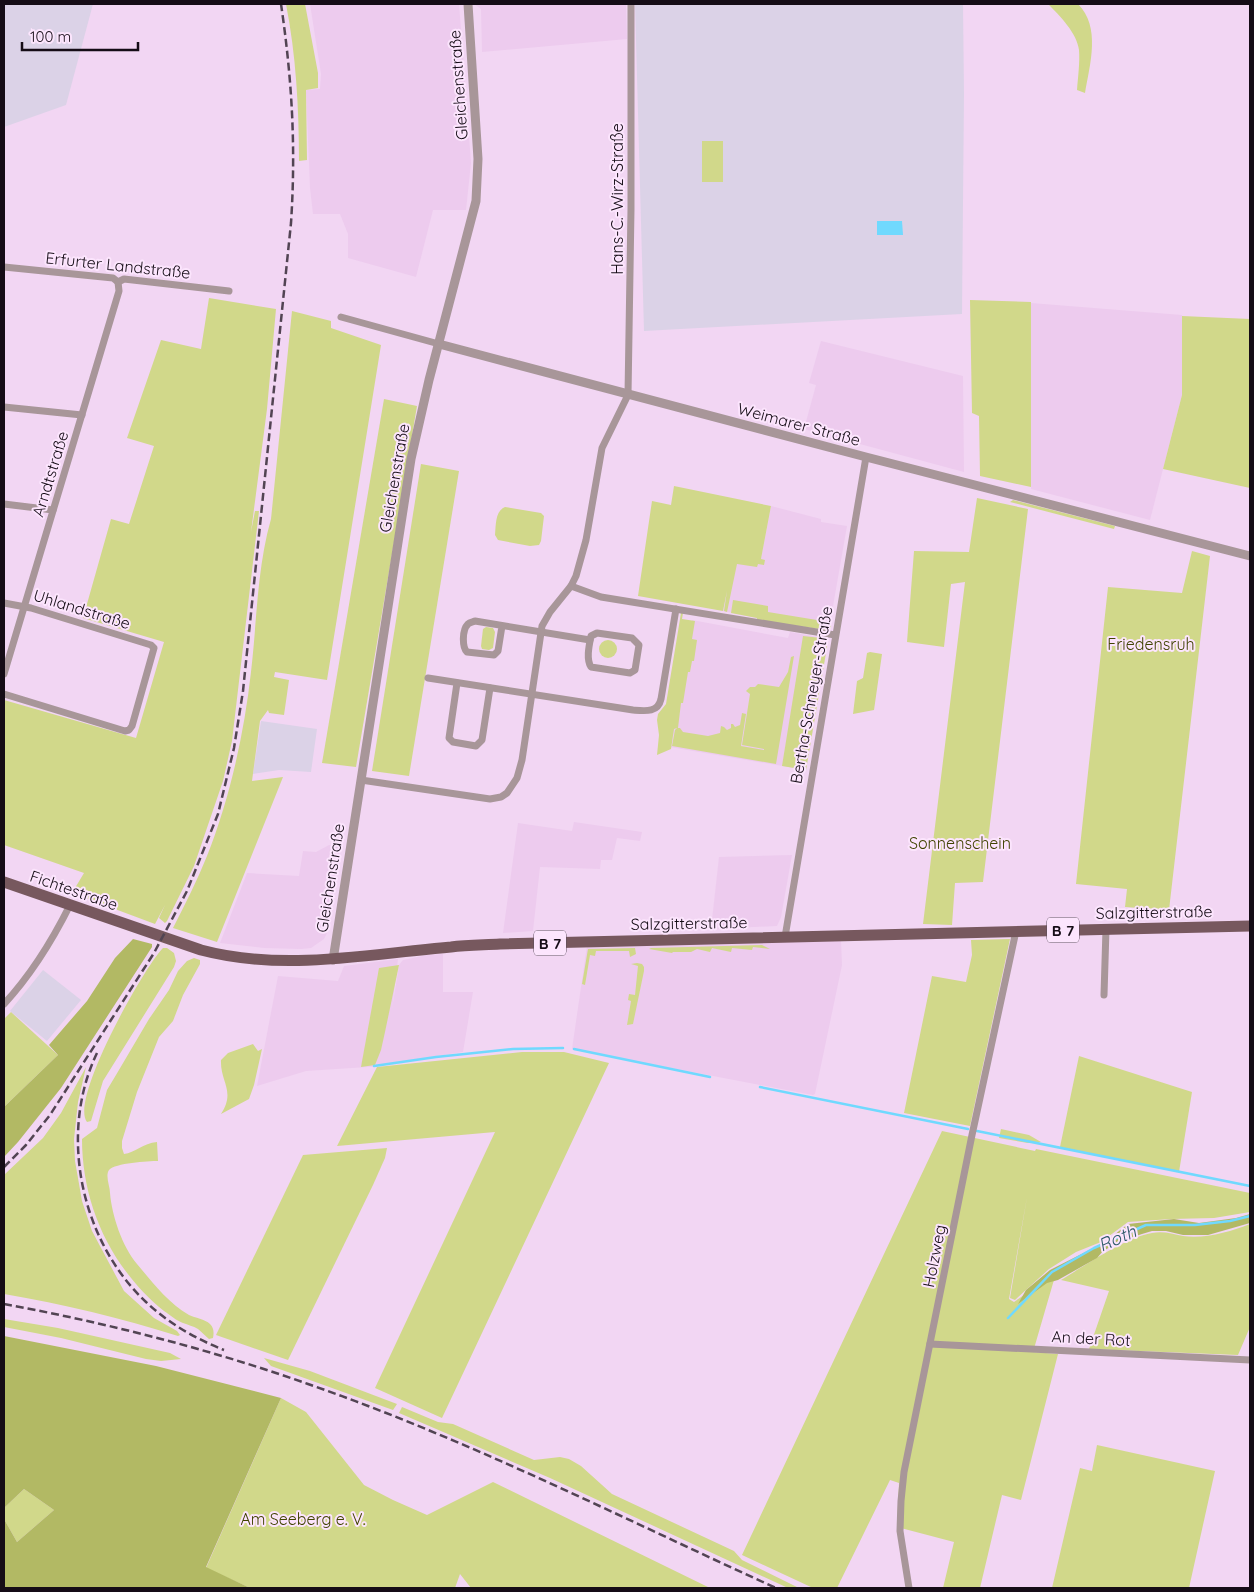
<svg xmlns="http://www.w3.org/2000/svg" width="1254" height="1592" font-family="Quicksand,sans-serif">
<style>
.built{fill:#edcbee}
.industrial{fill:#dbd2e7}
.green{fill:#d1d88a}
.forest{fill:#b2b964}
.water{fill:#70d9fe}
.lines{fill:none;stroke-linecap:round;stroke-linejoin:round}
.stream{stroke:#70d9fe;stroke-width:2.5}
.minor{stroke:#a89699;stroke-width:7}
.tertiary{stroke:#a89699;stroke-width:9}
.primary{stroke:#77585e;stroke-width:11}
.rail{stroke:#524453;stroke-width:2.5;stroke-dasharray:8 4;stroke-linecap:butt}
.labels{text-anchor:middle;dominant-baseline:central;stroke-width:4;stroke-linejoin:round;paint-order:stroke}
.shield{fill:#fce5fd;stroke:#5a4d5b;stroke-width:1}
.shield-label{font-size:15px;font-weight:bold;fill:#150c16}
.street-label{font-size:16px;fill:#150c16;stroke:#fce5fd}
.park-label{font-size:16px;fill:#404300;stroke:#fce5fd}
.water-label{font-size:18px;font-style:italic;fill:#2c5969;stroke:#fce5fd}
</style>
<rect width="100%" height="100%" fill="#f2d6f3"/>
<!-- built -->
<g class="built">
<path d="M310 4H459L471 163 466 210H433L416 277 348 258V234L340 214H313L310 188 306 90 320 89 321 74Z"/>
<path d="M474 4H626L627 39 482 52 481 9Z"/>
<path d="M1031 303 1182 315V395L1150 520 1031 489Z"/>
<path d="M821 341 963 376 964 472 804 429 816 385 809 383Z"/>
<path d="M771 506 821 519V522L847 526 829 629 757 620V618L723 611 734 554 761 559Z"/>
<path d="M692 620 788 638 790 632 823 638 827 645 806 770 670 747Z"/>
<path d="M574 822 642 832 640 841 617 838 612 860H601L600 869 540 867 533 931 503 933 518 823 572 831Z"/>
<path d="M329 845 340 846 327 933 324 939 311 948 301 949 264 948 220 943 247 873 299 876 303 851 316 852Z"/>
<path d="M792 855 781 917 777 926 711 929 719 857Z"/>
<path d="M841 940 842 965 815 1094 813 1095 572 1049 587 946Z"/>
<path d="M443 954V992H473L463 1052 384 1064 383 1066 306 1071 257 1086 278 976 338 981 344 966 398 959 392 1009 399 965 403 960 427 955Z"/>
</g>
<!-- industrial -->
<g class="industrial">
<path d="M4 4H93L66 105 4 127Z"/>
<path d="M635 4H963L964 94 962 314 644 331Z"/>
<path d="M261 721 317 729 311 772 279 770 253 774Z"/>
<path d="M43 970 81 1000 47 1041 10 1011Z"/>
</g>
<!-- green -->
<g class="green">
<path d="M286 4H305L318 73V88L306 90 307 160 299 161C299 108 296 55 286 4Z"/>
<path d="M1048 4H1078C1101 27 1090 64 1085 93L1077 90C1078 77 1080 62 1079 50 1077 33 1060 16 1048 4Z"/>
<rect x="702" y="141" width="21" height="41"/>
<path d="M209 298 276 309 267 409 251 532 255 511H259L232 741 223 781 194 866 167 921 165 923 159 918 165 905 155 924 72 893 84 873 4 845V700L136 738 164 642 83 618 111 519 129 524 154 446 127 438 161 340 201 349Z"/>
<path d="M970 300 1031 302V487L980 476 979 416 972 413Z"/>
<path d="M292 311 331 321V328L381 345 327 680 275 672 274 677 289 680 284 715 269 713 268 710 260 721 252 781 283 777 217 942 173 928C185 904 197 881 207 856 230 798 244 734 251 672 257 621 257 568 271 519Z"/>
<path d="M1182 316 1250 319V488L1163 469 1182 395Z"/>
<path d="M384 399 417 406 356 767 322 763Z"/>
<path d="M421 464 459 471 409 776 372 771Z"/>
<path d="M674 486 771 506 761 559 765 560 764 565 758 564 757 567 737 564 727 612 724 611 727 591 723 611 638 596 652 501 671 505Z"/>
<path d="M977 498 1028 509 983 882 955 883 952 925 923 924 965 582 951 584 944 647 907 642 914 551 969 552Z"/>
<path d="M1013 500 1115 526 1114 529 1010 502Z"/>
<path d="M505 507 541 513 544 516 541 541 539 545 530 546 498 540 495 535C496 525 495 511 505 507Z"/>
<path d="M1192 551 1210 556 1169 910 1125 907 1127 889 1076 884 1108 587 1182 593Z"/>
<path d="M733 600 768 606V612L823 621V624L831 625V628L826 630 757 620V618L731 613Z"/>
<path d="M681 613H683L682 619 695 621 692 639 697 640 694 661H692L690 672H688L683 703H681L678 728H680L683 732 708 736 720 733 721 726 724 727 727 730 731 728V724H733L735 727 740 725 742 713 746 714 741 746 764 750V749L742 745 750 694 746 691 750 687H755L758 684 779 687 788 672 791 657 794 656 776 764 672 746 675 730 677 728 674 729 671 749 657 755 659 735 657 720 658 714 666 704Z"/>
<path d="M486 627 493 628 495 632 493 648 489 650 482 649 481 646 483 629Z"/>
<path d="M803 636 821 638 827 647 806 770 782 766Z"/>
<circle cx="608" cy="649" r="9"/>
<path d="M870 652 882 654 874 710 853 714 857 681 863 678 867 653Z"/>
<path d="M1010 939 970 1126 904 1113 932 976 966 982 972 955 971 940Z"/>
<path d="M762 945 770 949 753 947 752 950 732 948 731 952 712 948 710 952 697 949 691 952H673L672 953 649 949 651 948Z"/>
<path d="M163 948H167L174 953 176 961 174 967 103 1081 91 1121 87 1122C69 1100 144 967 163 948Z"/>
<path d="M635 948 636 954 630 957 629 951H596L595 956 590 955 585 985 582 984 588 949Z"/>
<path d="M194 958 200 960V964L183 995 173 1021 159 1037 137 1092 122 1141V1148L124 1154C135 1153 143 1143 157 1142L158 1161C148 1161 115 1163 109 1170 105 1176 110 1186 110 1193 112 1216 122 1246 137 1264 153 1283 167 1302 189 1315 195 1318 205 1319 210 1324 214 1328 214 1333 213 1338L209 1339C205 1336 202 1332 198 1329 193 1326 188 1325 183 1323 177 1321 170 1315 164 1311 112 1269 82 1206 82 1139L97 1128 107 1090 116 1075 149 1019 169 990 178 971 187 961Z"/>
<path d="M637 963 642 964 644 967V971L633 1024 627 1025 631 1001 628 1000 629 994 635 995 638 966 631 964Z"/>
<path d="M399 965 385 1032 381 1050 375 1065 361 1067 379 968Z"/>
<path d="M11 1012 58 1055 4 1107V1019Z"/>
<path d="M253 1044 258 1051 262 1049 254 1085 249 1099 221 1114C236 1091 220 1082 221 1060L228 1053Z"/>
<path d="M522 1052H564L609 1063 442 1418 375 1388 495 1132 337 1146 377 1067Z"/>
<path d="M1079 1056 1192 1092 1179 1172 1060 1147Z"/>
<path d="M86 1067 78 1102 74 1139 75 1161 82 1201 92 1231 124 1291 154 1318 177 1331 180 1335 178 1336C121 1318 63 1304 4 1294V1175L43 1138 61 1113Z"/>
<path d="M1001 1129 1029 1135 1041 1142 1028 1143 999 1138Z"/>
<path d="M942 1131 1035 1151 1036 1149 1250 1193V1212L1214 1218 1171 1219 1128 1222 1101 1242 1076 1252 1049 1269 1015 1300 1010 1298 1027 1197 1009 1299 1014 1302 1056 1273 1033 1352 1058 1354 1021 1500 1002 1495 980 1588H943L954 1542 897 1527 899 1483 890 1480 837 1588H813L742 1555Z"/>
<path d="M387 1148 385 1158 373 1185 288 1360 216 1335 303 1155Z"/>
<path d="M1250 1224V1327L1238 1355 1089 1349 1109 1291 1061 1280C1086 1265 1124 1238 1152 1233 1164 1231 1172 1234 1183 1236 1205 1239 1230 1232 1250 1224Z"/>
<path d="M4 1319 58 1328 170 1353 181 1359 161 1361 146 1359 61 1338 4 1327Z"/>
<path d="M264 1358 310 1371 397 1404 393 1410 271 1366Z"/>
<path d="M281 1398 306 1412 364 1485 393 1500 427 1515 493 1482 710 1588H471L460 1574 455 1588H250L206 1568Z"/>
<path d="M402 1407 438 1422 453 1424 534 1460 560 1457 569 1459 581 1466 612 1494 734 1551 742 1560 799 1588H788L550 1478 399 1413Z"/>
<path d="M1097 1445 1215 1471 1189 1588H1052L1080 1468 1092 1471Z"/>
<path d="M24 1489 54 1510 17 1542 4 1519V1508Z"/>
</g>
<!-- forest -->
<g class="forest">
<path d="M133 939 152 944V947L61 1088 18 1142 4 1157V1107L58 1055 49 1045 87 1001 115 958Z"/>
<path d="M1250 1214V1223L1208 1235H1183L1166 1231H1152L1142 1234 1121 1241 1103 1251 1097 1258 1058 1280 1047 1283 1018 1304 1026 1290 1050 1270 1105 1242 1128 1224 1174 1219 1199 1223 1236 1218Z"/>
<path d="M4 1336 156 1366 281 1398 206 1567 250 1588H4V1519L17 1542 54 1510 24 1489 4 1508Z"/>
</g>
<!-- water -->
<path class="water" d="M877 221H902L903 235H877Z"/>
<g class="lines">
<!-- stream -->
<g class="stream">
<path d="M574 1049 710 1077"/>
<path d="M374 1066 436 1057 513 1049 563 1048"/>
<path d="M760 1087 968 1129"/>
<path d="M977 1131 1250 1186"/>
<path d="M1008 1318 1052 1272 1094 1248 1146 1225H1195L1230 1221 1250 1216"/>
</g>
<!-- minor -->
<g class="minor">
<path d="M4 267 113 278 118 282"/>
<path d="M118 282 124 279 229 291"/>
<path d="M341 317 439 344"/>
<path d="M4 407 82 415"/>
<path d="M4 504 53 510"/>
<path d="M571 586 601 597 835 635"/>
<path d="M4 603 31 608 151 645 154 648 132 726 129 730 125 731 4 694"/>
<path d="M502 626 498 651 494 655 467 652C462 647 462 630 468 624 470 622 473 622 475 621L590 640"/>
<path d="M597 633 632 638 639 645 635 670 630 673 591 667C586 659 589 646 591 636Z"/>
<path d="M4 674 119 291 118 282"/>
<path d="M428 678 633 710C645 711 658 713 661 699L676 609"/>
<path d="M457 683 449 738 453 742 476 746 482 740 490 688"/>
<path d="M361 780 490 799 501 797 507 793 517 778 522 760 542 626 550 612 571 586 576 576 586 540 602 448 628 395 631 209V4"/>
<path d="M785 937 866 457"/>
<path d="M1104 995 1106 929"/>
<path d="M4 1004C31 975 52 941 70 905"/>
<path d="M930 1344 1250 1360"/>
<path d="M909 1588 900 1531 901 1501 904 1472 972 1135 1016 931"/>
</g>
<!-- tertiary -->
<g class="tertiary">
<path d="M439 344 866 457 1250 556"/>
<path d="M333 960 411 459 429 380 476 201 478 159 468 4"/>
</g>
<!-- primary -->
<path class="primary" d="M4 882 201 950C284 972 367 954 451 947 467 945 484 945 500 944L1250 926"/>
<!-- rail -->
<g class="rail">
<path d="M97 1053C58 1134 81 1241 146 1302 168 1323 196 1339 224 1350"/>
<path d="M4 1167 26 1145 50 1115 154 953 187 891 218 814 234 748 243 691 291 223C296 147 292 79 281 4"/>
<path d="M4 1304C107 1323 209 1349 308 1384 469 1440 622 1518 776 1588"/>
</g>
</g>
<g class="labels">
<!-- shield labels -->
<g class="shield">
<rect x="1047" y="917.5" width="32" height="25" rx="4"/>
<rect x="534" y="930.5" width="32" height="25" rx="4"/>
</g>
<g class="shield-label">
<text x="1063" y="930">B 7</text>
<text x="550" y="943">B 7</text>
</g>
<!-- street labels -->
<g class="street-label">
<text transform="translate(458 85) rotate(-94)">Gleichenstraße</text>
<text transform="translate(617 199) rotate(-90)">Hans-C.-Wirz-Straße</text>
<text transform="translate(118 265) rotate(6)">Erfurter Landstraße</text>
<text transform="translate(799 424) rotate(15)">Weimarer Straße</text>
<text transform="translate(50 474) rotate(-73)">Arndtstraße</text>
<text transform="translate(394 478) rotate(-80)">Gleichenstraße</text>
<text transform="translate(82 609) rotate(17)">Uhlandstraße</text>
<text transform="translate(811 695) rotate(-80)">Bertha-Schneyer-Straße</text>
<text transform="translate(330 878) rotate(-81)">Gleichenstraße</text>
<text transform="translate(74 890) rotate(19)">Fichtestraße</text>
<text transform="translate(1154 912) rotate(-1)">Salzgitterstraße</text>
<text transform="translate(689 923) rotate(-1)">Salzgitterstraße</text>
<text transform="translate(934 1256) rotate(-79)">Holzweg</text>
<text transform="translate(1091 1338) rotate(3)">An der Rot</text>
</g>
<!-- park labels -->
<g class="park-label">
<text x="1151" y="644">Friedensruh</text>
<text x="960" y="843">Sonnenschein</text>
<text x="303" y="1519">Am Seeberg e. V.</text>
</g>
<!-- water labels -->
<g class="water-label">
<text transform="translate(1117 1238) rotate(-24)">Roth</text>
</g>
</g>
<!-- border -->
<rect width="1254" height="1592" fill="none" stroke="#150c16" stroke-width="10"/>
<!-- scale -->
<path d="M22 42v8h116v-8" fill="none" stroke="#150c16" stroke-width="2.5"/>
<text x="30" y="42" font-size="15" fill="#150c16" stroke="#fce5fd" stroke-width="4" paint-order="stroke">100 m</text>
</svg>
